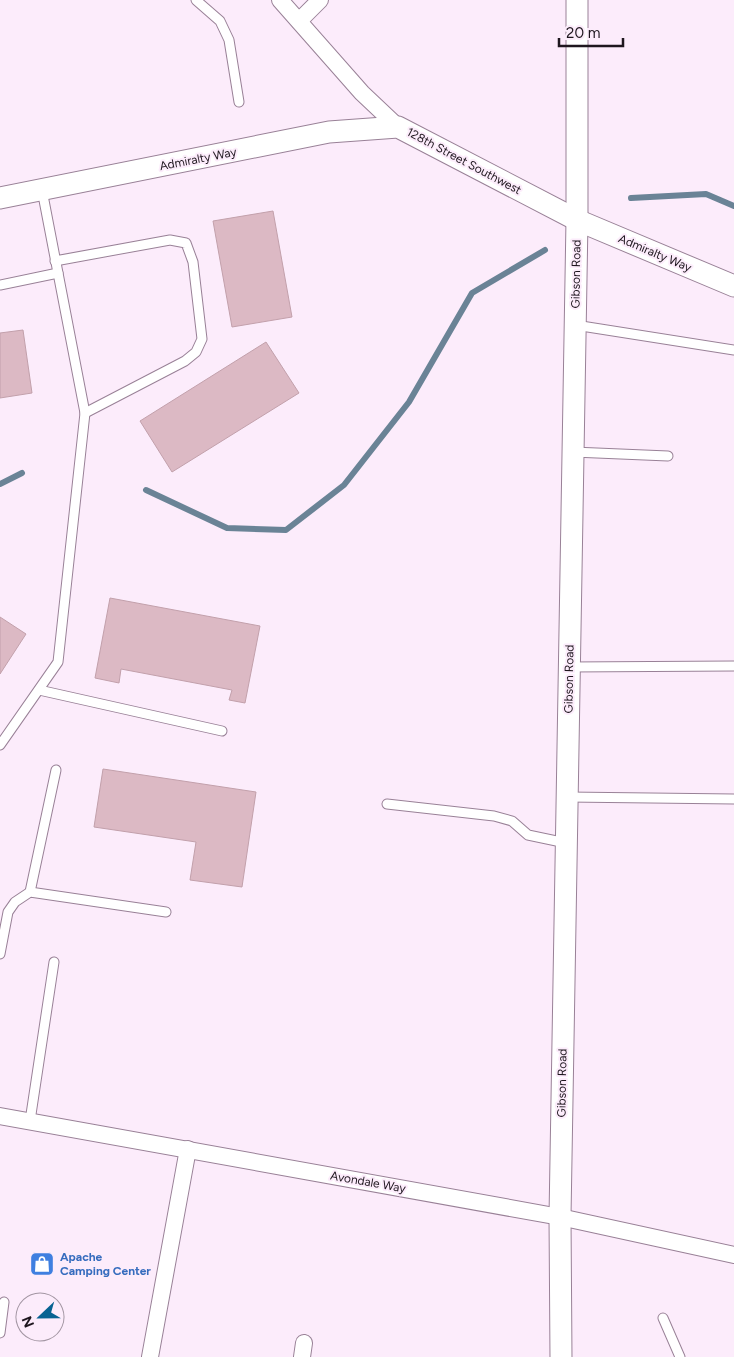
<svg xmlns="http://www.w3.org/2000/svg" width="734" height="1357" font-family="Figtree,sans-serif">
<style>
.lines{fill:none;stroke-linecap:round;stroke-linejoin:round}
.stream{stroke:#6a8396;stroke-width:6}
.building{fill:#dcb9c4;stroke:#c2a0ab}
.service-casing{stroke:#998197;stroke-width:11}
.minor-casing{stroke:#998197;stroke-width:18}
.tertiary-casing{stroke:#998197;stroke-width:23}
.service{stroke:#fff;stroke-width:9}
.minor{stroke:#fff;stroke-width:16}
.tertiary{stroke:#fff;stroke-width:21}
.labels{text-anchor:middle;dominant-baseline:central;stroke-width:4;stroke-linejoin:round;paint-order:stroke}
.street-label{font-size:12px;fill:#1e161e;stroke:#fcecfb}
.shop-label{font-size:12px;font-weight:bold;fill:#366cbe;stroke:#fcecfb;text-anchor:start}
</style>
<rect width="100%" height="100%" fill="#fcecfb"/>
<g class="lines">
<!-- stream -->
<g class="stream">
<path d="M631 198 706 194 734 206"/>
<path d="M0 484 22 473"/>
<path d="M146 490 227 528 286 530 344 485 409 402 472 293 545 250"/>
</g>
</g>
<!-- building -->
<g class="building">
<path d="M273 211 292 317 232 327 213 221Z"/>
<path d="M23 330 32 393 0 398V333Z"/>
<path d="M266 342 299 393 172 472 140 421Z"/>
<path d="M110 598 260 626 245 703 229 700 232 690 121 669 119 683 95 678Z"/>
<path d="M0 617 26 634 0 674Z"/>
<path d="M103 769 256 792 242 887 190 880 196 842 94 827Z"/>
</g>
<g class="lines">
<defs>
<g id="service">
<path d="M196 0 220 21 229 40 239 102"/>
<path d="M55 261 170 240 186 243 193 262 202 339 196 352 185 361 85 413"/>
<path d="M0 285 58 273"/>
<path d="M575 325 734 350"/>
<path d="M573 452 668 456"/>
<path d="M569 667 734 666"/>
<path d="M39 690 222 731"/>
<path d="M0 745 58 662 85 413 42 190"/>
<path d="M567 797 734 799"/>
<path d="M387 804 494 816 512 821 528 835 566 843"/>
<path d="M30 892 56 770"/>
<path d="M0 954 8 912 15 902 30 892 166 912"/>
<path d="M30 1121 54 962"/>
<path d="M663 1318 680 1357"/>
<path d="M0 1333 4 1302"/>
</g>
<g id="minor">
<path d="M280 0 362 93 398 127"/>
<path d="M299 21 320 0"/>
<path d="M0 1116 560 1217 734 1255"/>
<path d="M150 1357 188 1149"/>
<path d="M302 1357 304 1343"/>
</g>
<g id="tertiary">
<path d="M0 198 329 132 398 127 577 220 734 286"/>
<path d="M561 1357 560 1217 577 220V0"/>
</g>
</defs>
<!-- service casing -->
<use href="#service" class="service-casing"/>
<!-- minor casing -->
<use href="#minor" class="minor-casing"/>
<!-- tertiary casing -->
<use href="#tertiary" class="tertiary-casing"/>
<!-- service -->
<use href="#service" class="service"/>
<!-- minor -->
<use href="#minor" class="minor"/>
<!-- tertiary -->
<use href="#tertiary" class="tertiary"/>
</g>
<!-- icons -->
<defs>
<symbol id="shop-square" viewBox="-11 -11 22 22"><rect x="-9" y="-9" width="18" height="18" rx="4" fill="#3f7fe0" stroke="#fcecfb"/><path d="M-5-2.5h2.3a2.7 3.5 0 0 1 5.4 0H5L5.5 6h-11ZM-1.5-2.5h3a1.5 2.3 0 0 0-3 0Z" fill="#fff"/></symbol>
</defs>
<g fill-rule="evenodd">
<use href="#shop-square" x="28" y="1250" width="28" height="28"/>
</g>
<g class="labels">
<!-- street labels -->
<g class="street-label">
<text transform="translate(198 159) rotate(-11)">Admiralty Way</text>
<text transform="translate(464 161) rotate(28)">128th Street Southwest</text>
<text transform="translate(655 253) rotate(23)">Admiralty Way</text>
<text transform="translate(576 274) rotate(-89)">Gibson Road</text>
<text transform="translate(569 679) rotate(-89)">Gibson Road</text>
<text transform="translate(562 1083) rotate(-89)">Gibson Road</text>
<text transform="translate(368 1182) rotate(10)">Avondale Way</text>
</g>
<!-- shop labels -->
<g class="shop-label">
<text x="60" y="1257">Apache<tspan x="60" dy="14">Camping Center</tspan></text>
</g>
</g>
<!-- north arrow -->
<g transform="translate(40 1317) rotate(248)"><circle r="24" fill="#fcecfb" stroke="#a396a3"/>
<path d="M0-4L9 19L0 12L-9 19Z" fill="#076292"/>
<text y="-8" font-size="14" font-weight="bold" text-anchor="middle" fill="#1e161e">N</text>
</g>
<!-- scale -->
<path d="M559 38v8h64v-8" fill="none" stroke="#1e161e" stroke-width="2.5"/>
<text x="566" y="38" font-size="15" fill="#1e161e" stroke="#fcecfb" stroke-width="4" paint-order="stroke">20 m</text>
</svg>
